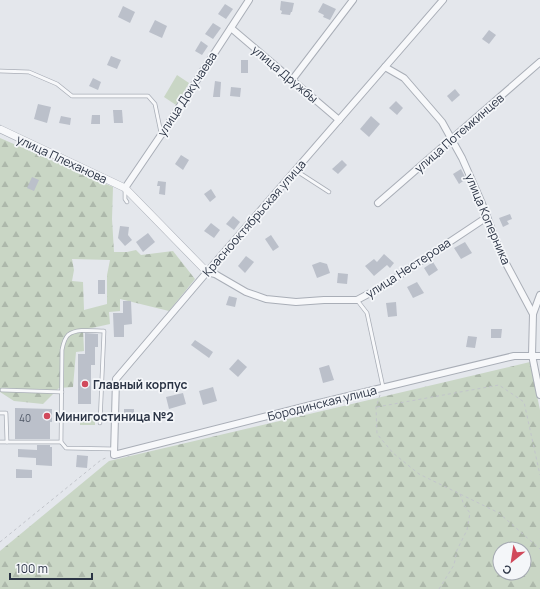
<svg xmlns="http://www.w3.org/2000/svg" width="540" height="589" font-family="Manrope,sans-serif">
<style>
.grass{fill:#c9d6c5}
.forest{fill:url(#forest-firs);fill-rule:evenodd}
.building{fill:#bbc0ca}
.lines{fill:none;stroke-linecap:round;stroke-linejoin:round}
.service-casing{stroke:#a9aeb7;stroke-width:4.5}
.minor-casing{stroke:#a9aeb7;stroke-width:8}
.tertiary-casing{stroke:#a9aeb7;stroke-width:8}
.path{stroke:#c2c5cb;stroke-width:1;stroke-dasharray:3 3;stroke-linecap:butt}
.service{stroke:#f7f8fa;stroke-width:3}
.minor{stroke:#f7f8fa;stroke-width:6}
.tertiary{stroke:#f7f8fa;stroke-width:7}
.poi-dot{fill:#d1495b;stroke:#f4f6f9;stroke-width:1.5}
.labels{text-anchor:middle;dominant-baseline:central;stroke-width:3.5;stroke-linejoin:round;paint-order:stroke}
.number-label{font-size:10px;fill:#4f5766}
.street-label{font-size:12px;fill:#2b3445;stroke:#f4f6f9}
.poi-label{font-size:12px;font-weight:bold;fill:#2b3445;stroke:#f4f6f9;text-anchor:start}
</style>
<defs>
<pattern id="forest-firs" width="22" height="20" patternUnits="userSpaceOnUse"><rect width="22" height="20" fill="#c9d6c5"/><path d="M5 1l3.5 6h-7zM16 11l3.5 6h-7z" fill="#adb8ab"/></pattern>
</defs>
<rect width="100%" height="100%" fill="#e4e7ec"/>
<!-- grass -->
<g class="grass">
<path d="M177 75 189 83 176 105 164 97Z"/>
<rect x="80" y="414" width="15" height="11"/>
</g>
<!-- forest -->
<g class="forest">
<path d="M0 138 113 187 112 219 114 252H127L136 250 141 255 173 251 195 279 169 311 120 299V311L109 312 110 324 83 330 84 351 76 352 73 387 59 388 43 404 14 401 0 392ZM72 259 110 260 107 275V304L84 310 83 282 72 281 74 270Z"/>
<path d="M530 362 540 410V589H0V551L109 461ZM500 549H524V573H500Z"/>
</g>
<!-- building -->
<g class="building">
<path d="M281 1 294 3 292 12H291L290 15 281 14 282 11 280 10Z"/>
<path d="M323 3 336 9 330 20 323 17 324 15 318 12Z"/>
<path d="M225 4 233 9 226 19 218 14Z"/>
<path d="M123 6 135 12 130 23 118 17Z"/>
<path d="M155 20 167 26 162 38 149 32Z"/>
<path d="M213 23 221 28 213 39 205 34Z"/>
<path d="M489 30 496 35 489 44 482 39Z"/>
<path d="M201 41 208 46 202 55 195 51Z"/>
<path d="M111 56 121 60 117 69 107 65Z"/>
<rect x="241" y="60" width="7" height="13"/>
<path d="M93 78 101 82 98 90 89 86Z"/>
<path d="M215 81 221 82 220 97H213Z"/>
<path d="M231 87 241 88 240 97 230 96Z"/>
<path d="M455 89 460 95 452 102 447 96Z"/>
<path d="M396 101 403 108 397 115 389 108Z"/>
<path d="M38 104 51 107 47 123 34 119Z"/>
<path d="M113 110H122L123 123H114Z"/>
<path d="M92 115H100V124H91Z"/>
<path d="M61 116 71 118 70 125 59 123Z"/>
<path d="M371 116 380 124 369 137 360 129Z"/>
<path d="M181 155 189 160 183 170 175 164Z"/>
<path d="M342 160 347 165 338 174 332 169Z"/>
<path d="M461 169 466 179 459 184 453 174Z"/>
<path d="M32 177 39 180 34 191 27 188Z"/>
<path d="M158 181 166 182 165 195 159 194 160 186H157Z"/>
<path d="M211 189 216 197 210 202 204 194Z"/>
<path d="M510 214 512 219 507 221 509 224 503 227 499 218Z"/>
<path d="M233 216 240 222 234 230 226 224Z"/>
<path d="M211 223 220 230 214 238 204 231Z"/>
<path d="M120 226 129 227 128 235 132 240 125 246 118 238Z"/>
<path d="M148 233 155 242 143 252 136 242Z"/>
<path d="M271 235 279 247 273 251 265 239Z"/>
<path d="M465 242 472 253 461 259 454 248Z"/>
<path d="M384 254 394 263 390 268 387 265 374 276 365 266 374 259 377 262Z"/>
<path d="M246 256 254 262 245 273 238 266Z"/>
<path d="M320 262 327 264 330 273 317 278 312 265Z"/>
<path d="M433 262 438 270 429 276 424 268Z"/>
<path d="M338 273 348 274 347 284 337 283Z"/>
<rect x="98" y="280" width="7" height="14"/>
<path d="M417 282 424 293 413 298 407 287Z"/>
<path d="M229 296 237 298 235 307 226 305Z"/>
<path d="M123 301H131L132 324 124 325V337H114L113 313H123Z"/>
<path d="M396 302 397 316 388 317 386 303Z"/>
<path d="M491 329H502L501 338H491Z"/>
<path d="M85 333 98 334V347H95V365H91V404H78V354H85Z"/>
<path d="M468 336 477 337 475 348 466 347Z"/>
<path d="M195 340 213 352 209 358 191 345Z"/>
<path d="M238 359 247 367 238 377 229 369Z"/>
<path d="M329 365 334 380 323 383 319 368Z"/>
<path d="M213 387 217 401 203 405 199 391Z"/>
<path d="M183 393 186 404 169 409 166 397Z"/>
<path d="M15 408 52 409V422H50V439H15Z"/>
<rect x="124" y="409" width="10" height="12"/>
<path d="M37 445H50V447H52V466L36 465V458L18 457V449L37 450Z"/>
<path d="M77 455 88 456 87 468 76 467Z"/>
<path d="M16 469 32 470V478H16Z"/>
</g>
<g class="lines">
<defs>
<g id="service">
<path d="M0 71 29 72 57 84 72 96H148L155 104 161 133"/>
<path d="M295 170 329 192"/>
<path d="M125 189V199L127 202"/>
<path d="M357 300 367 313 383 387"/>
<path d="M2 390 62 392"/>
<path d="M0 413H6L7 442"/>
<path d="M100 423 104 331C94 331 77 328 68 335 64 339 63 345 62 350L61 442 66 448 115 449"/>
<path d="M0 442H61"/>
</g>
<g id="minor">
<path d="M443 0 207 272 116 379 114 455 311 405 514 356H540"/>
<path d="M231 28 339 120"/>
<path d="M385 67 404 78 442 122 462 158 481 201 502 256 533 314 532 355 540 395"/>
<path d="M292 80 353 0"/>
<path d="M125 188 161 135 249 0"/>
<path d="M378 203 540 62"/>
<path d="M207 272 215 274 246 292 266 299 296 302 324 300H357L385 285 487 217"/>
<path d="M533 314 540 295"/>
</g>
<path id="tertiary" d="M0 129 125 188 207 272"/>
</defs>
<!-- service casing -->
<use href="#service" class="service-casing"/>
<!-- minor casing -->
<use href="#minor" class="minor-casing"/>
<!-- tertiary casing -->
<use href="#tertiary" class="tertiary-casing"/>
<!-- path -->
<g class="path">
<path d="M380 395 376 407 377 434 393 453 419 474 499 513 540 549"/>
<path d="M377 407 499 385 524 402 540 475"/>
<path d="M0 542 101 460 108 457"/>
<path d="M439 589 454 565 457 550 467 530 470 513 464 505 460 494"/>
</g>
<!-- service -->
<use href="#service" class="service"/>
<!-- minor -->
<use href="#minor" class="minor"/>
<!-- tertiary -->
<use href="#tertiary" class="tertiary"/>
</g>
<!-- markers -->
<g class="poi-dot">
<circle cx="85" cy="384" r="4"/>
<circle cx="47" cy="416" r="4"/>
</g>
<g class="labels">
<!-- number labels -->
<g class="number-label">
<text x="25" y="418">40</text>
</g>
<!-- street labels -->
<g class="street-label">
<text transform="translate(285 74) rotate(40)">улица Дружбы</text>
<text transform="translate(187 94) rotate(-57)">улица Докучаева</text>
<text transform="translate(459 133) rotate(-41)">улица Потемкинцев</text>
<text transform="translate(62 159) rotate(25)">улица Плеханова</text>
<text transform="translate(254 218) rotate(-49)">Краснооктябрьская улица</text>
<text transform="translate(488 219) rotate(67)">улица Коперника</text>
<text transform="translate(408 268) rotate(-33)">улица Нестерова</text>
<text transform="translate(322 403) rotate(-14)">Бородинская улица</text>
</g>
<!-- poi labels -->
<g class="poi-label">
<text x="93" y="384">Главный корпус</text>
<text x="55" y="416">Минигостиница №2</text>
</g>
</g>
<!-- north arrow -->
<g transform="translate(512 561) rotate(210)"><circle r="19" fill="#f4f6f9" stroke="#a4a8b1"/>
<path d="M0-3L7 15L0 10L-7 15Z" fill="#d1495b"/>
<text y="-6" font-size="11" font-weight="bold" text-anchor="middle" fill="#2b3445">С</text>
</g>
<!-- scale -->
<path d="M10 573v6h82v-6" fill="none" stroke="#2b3445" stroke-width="2"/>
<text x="16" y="573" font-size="12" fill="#2b3445" stroke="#f4f6f9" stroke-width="3" paint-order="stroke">100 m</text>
</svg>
